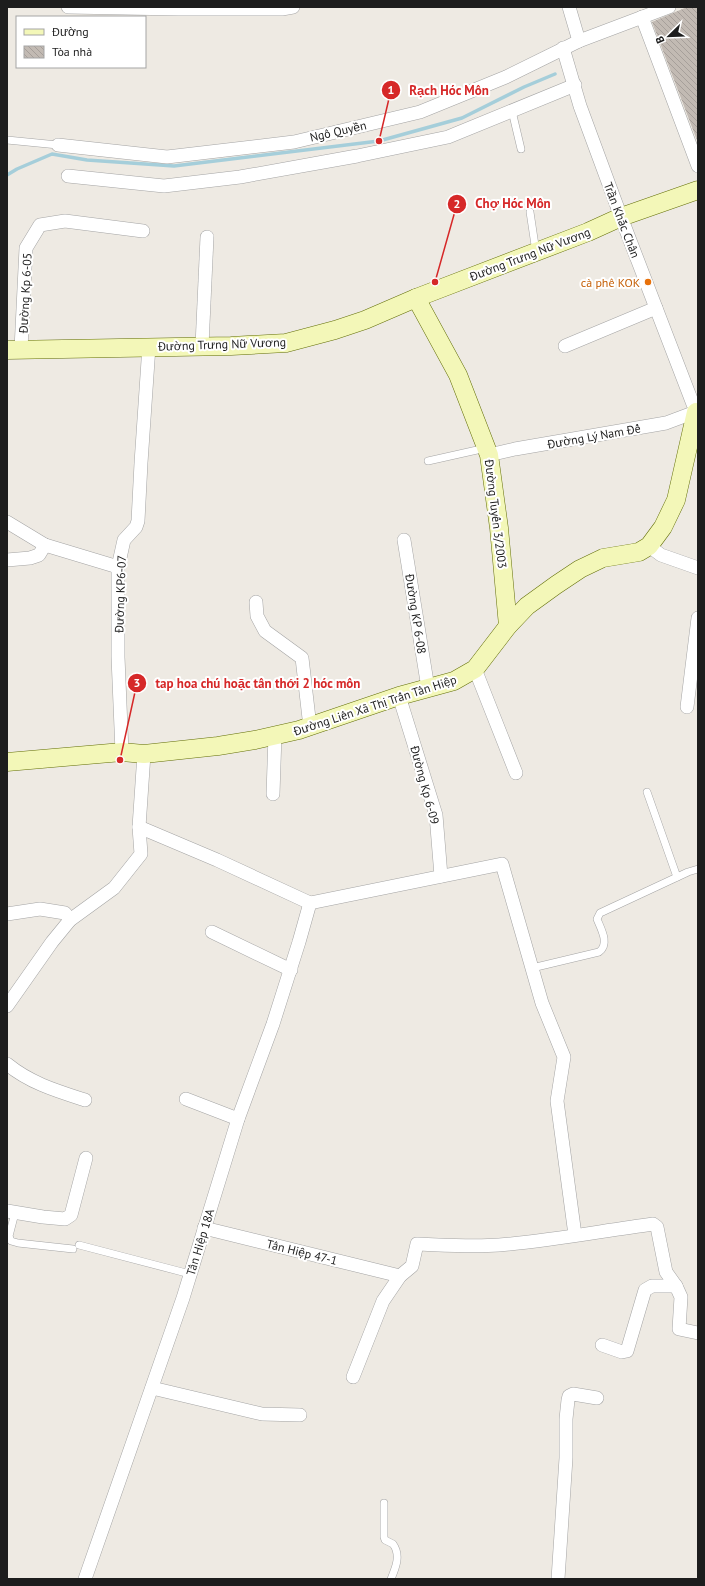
<svg xmlns="http://www.w3.org/2000/svg" width="705" height="1586" font-family="'PT Sans',sans-serif">
<style>
.lines{fill:none;stroke-linecap:round;stroke-linejoin:round}
.stream{stroke:#a5ceda;stroke-width:3.5}
.building{fill:url(#building-back-hatch)}
.lane-casing{stroke:#a4a4a4;stroke-width:8}
.street-casing{stroke:#a4a4a4;stroke-width:14}
.secondary-casing{stroke:#636f08;stroke-width:19}
.lane{stroke:#fff;stroke-width:7}
.street{stroke:#fff;stroke-width:13}
.secondary{stroke:#f3f7b8;stroke-width:18}
.food-dot{fill:#e8710a;stroke:#fff;stroke-width:1.5}
.labels{text-anchor:middle;dominant-baseline:central;stroke-width:4;stroke-linejoin:round;paint-order:stroke}
.street-label{font-size:12px;fill:#1d1d1d;stroke:#fff}
.food-label{font-size:12px;fill:#c56008;stroke:#fff;text-anchor:end}
.leader{fill:none;stroke:#d62828;stroke-width:1.5}
.callout-dot{fill:#d62828;stroke:#fff;stroke-width:1.5}
.mark-label{font-size:12px;text-anchor:middle;font-weight:bold;fill:#fff}
.callout-label{font-size:13px;text-anchor:middle;font-weight:bold;fill:#d62828;stroke:#fff;stroke-width:4;stroke-linejoin:round;paint-order:stroke}
</style>
<defs>
<pattern id="building-back-hatch" width="6" height="6" patternUnits="userSpaceOnUse"><rect width="6" height="6" fill="#c2bab3"/><path d="M-1 5l2 2M0 0l6 6M5-1l2 2" fill="none" stroke="#a69f9a"/></pattern>
</defs>
<rect width="100%" height="100%" fill="#eeeae3"/>
<g class="lines">
<!-- stream -->
<path class="stream" d="M7 175 17 169 52 154 87 160 174 166 379 141 462 118 524 87 555 74"/>
</g>
<!-- building -->
<path class="building" d="M687 7H698V143L652 22Z"/>
<g class="lines">
<defs>
<g id="lane">
<path d="M512 111 521 149"/>
<path d="M7 140 58 145"/>
<path d="M530 212 536 252"/>
<path d="M428 461 486 448"/>
<path d="M647 792 677 877"/>
<path d="M532 968 599 952C610 944 601 929 597 919L600 913 688 872 698 869"/>
<path d="M15 1213 9 1236 11 1241 18 1243 73 1249"/>
<path d="M79 1245 190 1274"/>
<path d="M384 1503V1537L385 1540 393 1544C401 1555 396 1567 391 1579"/>
</g>
<g id="street">
<path d="M68 7 178 9H282L293 7"/>
<path d="M569 7 579 41"/>
<path d="M642 17 698 166"/>
<path d="M563 48 580 106 621 217 696 412"/>
<path d="M58 145 167 157 294 142 420 112 506 77 579 41 669 7"/>
<path d="M68 176 164 186 240 177 357 156 448 137 575 85"/>
<path d="M202 346 207 237"/>
<path d="M565 346 656 308"/>
<path d="M21 349 26 248 40 225 65 221 143 231"/>
<path d="M489 455 515 449 666 423 698 411"/>
<path d="M7 522 45 545 118 567"/>
<path d="M404 540 428 688"/>
<path d="M649 546 661 555 698 568"/>
<path d="M7 560 30 558 39 555 45 545"/>
<path d="M256 602 257 616 265 631 302 658 310 727"/>
<path d="M475 669 516 773"/>
<path d="M399 696 436 815 441 876"/>
<path d="M687 707 698 618"/>
<path d="M122 752 118 657V567L124 540 136 527 138 521 141 463 149 346"/>
<path d="M273 794 275 735"/>
<path d="M139 827 217 860 310 903 502 864 542 1003 564 1057 557 1101 575 1235"/>
<path d="M7 914 40 909 65 913 70 920"/>
<path d="M212 932 291 970"/>
<path d="M7 1006 52 942 70 920 114 888 141 854 139 827 144 754"/>
<path d="M7 1064C30 1083 57 1091 85 1100"/>
<path d="M186 1099 238 1119"/>
<path d="M7 1211 43 1217 65 1219 71 1215 86 1158"/>
<path d="M204 1228 400 1276"/>
<path d="M602 1345 622 1352 627 1351 645 1290 652 1286H676"/>
<path d="M353 1377 383 1301 400 1276 412 1266 417 1244C444 1245 472 1247 499 1245 551 1241 601 1231 653 1224L657 1227 666 1272 676 1286 681 1297 679 1329 698 1333"/>
<path d="M152 1388 262 1414 300 1415"/>
<path d="M85 1579 183 1298 238 1119 273 1024 299 942 310 903"/>
<path d="M558 1579 566 1458V1419L568 1400 569 1396 573 1394 597 1398"/>
</g>
<g id="secondary">
<path d="M416 298 458 375 489 455 499 528 508 626"/>
<path d="M7 350 231 346 286 343 335 330 365 320 416 298 588 232 621 217 698 190"/>
<path d="M7 762 122 752 144 754 218 746 255 740 299 730 399 696 454 681 475 669 508 626 527 606 556 585 580 569 603 558 639 552 649 546 663 527 676 500 696 412"/>
</g>
</defs>
<!-- lane casing -->
<use href="#lane" class="lane-casing"/>
<!-- street casing -->
<use href="#street" class="street-casing"/>
<!-- secondary casing -->
<use href="#secondary" class="secondary-casing"/>
<!-- lane -->
<use href="#lane" class="lane"/>
<!-- street -->
<use href="#street" class="street"/>
<!-- secondary -->
<use href="#secondary" class="secondary"/>
</g>
<!-- markers -->
<circle class="food-dot" cx="648" cy="282" r="4"/>
<g class="labels">
<!-- street labels -->
<g class="street-label">
<text transform="translate(338 131) rotate(-13)">Ngô Quyền</text>
<text transform="translate(622 220) rotate(69)">Trần Khắc Chân</text>
<text transform="translate(530 254) rotate(-21)">Đường Trưng Nữ Vương</text>
<text transform="translate(25 293) rotate(-87)">Đường Kp 6-05</text>
<text transform="translate(222 344) rotate(-2)">Đường Trưng Nữ Vương</text>
<text transform="translate(594 436) rotate(-10)">Đường Lý Nam Đế</text>
<text transform="translate(496 514) rotate(83)">Đường Tuyến 3/2003</text>
<text transform="translate(120 594) rotate(-88)">Đường KP6-07</text>
<text transform="translate(416 614) rotate(81)">Đường KP 6-08</text>
<text transform="translate(375 705) rotate(-18)">Đường Liên Xã Thị Trấn Tân Hiệp</text>
<text transform="translate(425 785) rotate(75)">Đường Kp 6-09</text>
<text transform="translate(200 1242) rotate(-73)">Tân Hiệp 18A</text>
<text transform="translate(302 1252) rotate(14)">Tân Hiệp 47-1</text>
</g>
<!-- food labels -->
<g class="food-label">
<text x="640" y="282">cà phê KOK</text>
</g>
</g>
<!-- callouts -->
<path class="leader" d="M379 141L391 90M435 282L457 204M120 760L137 683"/>
<g class="callout-dot">
<circle cx="379" cy="141" r="4"/>
<circle cx="435" cy="282" r="4"/>
<circle cx="120" cy="760" r="4"/>
<circle cx="391" cy="90" r="10"/>
<circle cx="457" cy="204" r="10"/>
<circle cx="137" cy="683" r="10"/>
</g>
<g class="mark-label">
<text x="391" y="94">1</text>
<text x="457" y="208">2</text>
<text x="137" y="687">3</text>
</g>
<g class="callout-label">
<text x="449" y="95">Rạch Hóc Môn</text>
<text x="513" y="208">Chợ Hóc Môn</text>
<text x="258" y="688">tap hoa chú hoặc tân thới 2 hóc môn</text>
</g>
<!-- border -->
<rect width="705" height="1586" fill="none" stroke="#1d1d1d" stroke-width="16"/>
<!-- legend -->
<rect x="16" y="16" width="130" height="52" fill="#ffffff" stroke="#a5a5a5"/>
<rect x="24" y="29" width="20" height="6" fill="#f3f7b8" stroke="#a5a5a5"/>
<text x="52" y="36" font-size="12" fill="#1d1d1d">Đường</text>
<rect x="24" y="46" width="20" height="12" fill="url(#building-back-hatch)" stroke="#a5a5a5"/>
<text x="52" y="56" font-size="12" fill="#1d1d1d">Tòa nhà</text>
<!-- north arrow -->
<g transform="translate(669 36) rotate(247)" stroke="#ffffff" stroke-width="3" paint-order="stroke">
<path d="M0-3L7 15L0 10L-7 15Z" fill="#1d1d1d"/>
<text y="-6" font-size="11" font-weight="bold" text-anchor="middle" fill="#1d1d1d">B</text>
</g>
</svg>
